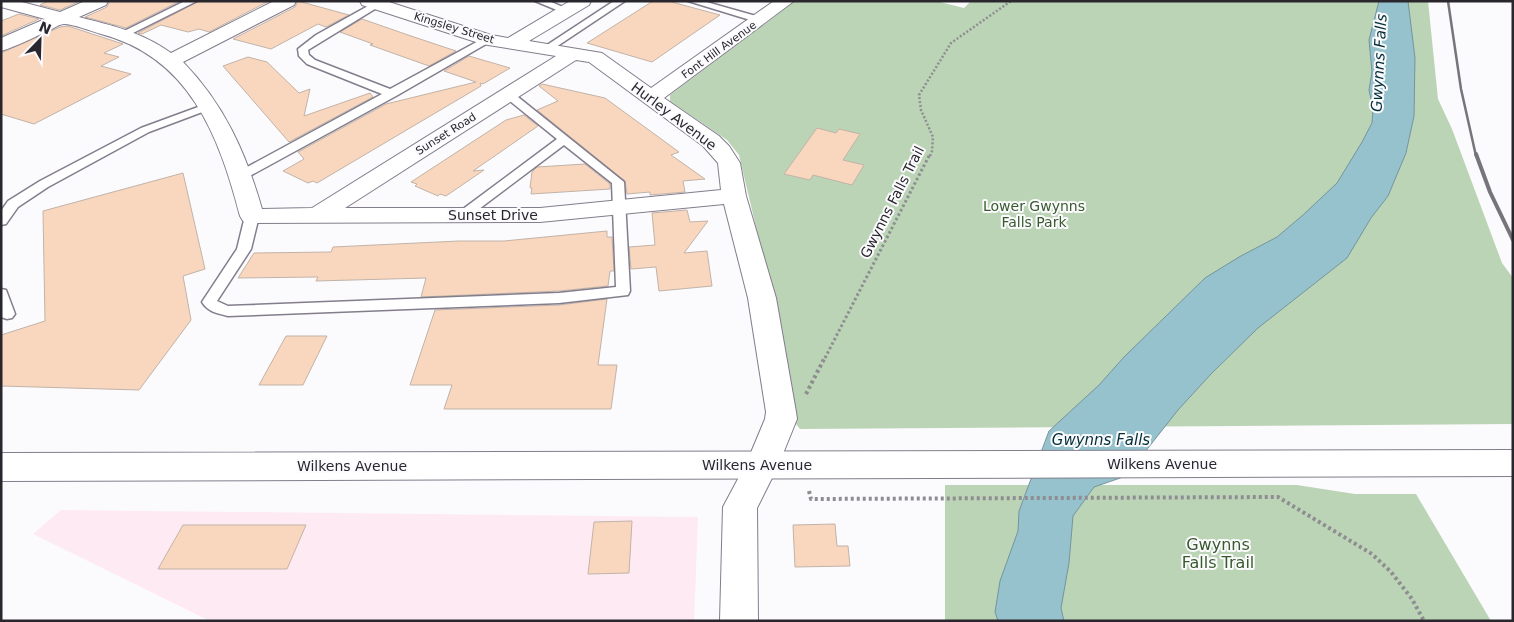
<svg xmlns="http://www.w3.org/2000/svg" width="1514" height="622" font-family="'DejaVu Sans',sans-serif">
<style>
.commercial{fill:#feeaf3}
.green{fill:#bcd4b6}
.water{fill:#95c2cd;stroke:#75949d}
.building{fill:#f9d7be;stroke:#c2b3a8}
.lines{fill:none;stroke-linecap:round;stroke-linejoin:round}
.service-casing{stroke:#837d8c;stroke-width:3}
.minor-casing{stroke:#837d8c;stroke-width:2}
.primary-casing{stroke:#837d8c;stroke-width:2}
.path-far2{stroke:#8e8d91;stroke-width:2.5;stroke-dasharray:2 2;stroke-linecap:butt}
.path-far1{stroke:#8e8d91;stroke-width:3;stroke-dasharray:2.5 2.5;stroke-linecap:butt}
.path{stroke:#8e8d91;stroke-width:4;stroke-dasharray:3 3;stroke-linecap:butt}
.service{fill:#fff;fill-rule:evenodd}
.minor{fill:#fff;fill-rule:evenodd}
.primary{fill:#fff;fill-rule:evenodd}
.rail-far1{stroke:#77757a;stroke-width:2.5}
.rail{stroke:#77757a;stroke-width:4}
.labels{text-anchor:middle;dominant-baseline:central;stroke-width:4;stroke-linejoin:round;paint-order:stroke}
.far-street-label{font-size:11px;fill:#29272d;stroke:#fbfafd}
.street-label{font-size:14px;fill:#29272d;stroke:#fbfafd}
.park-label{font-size:14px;fill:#375a2d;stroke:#fbfafd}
.water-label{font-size:15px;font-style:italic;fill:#022f38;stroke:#fbfafd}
.near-park-label{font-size:16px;fill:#375a2d;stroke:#fbfafd}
</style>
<rect width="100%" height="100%" fill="#fbfafd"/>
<!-- commercial -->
<path class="commercial" d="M61 510 698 517 694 621H210L33 534Z"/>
<!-- green -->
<g class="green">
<path d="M795 1H936L964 8 971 1H1428L1438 99 1452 129 1502 263 1513 278V424L800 429 792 419 775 307 739 155 727 140 670 101V95Z"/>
<path d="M945 485H1297L1355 494H1416L1491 621H945Z"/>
</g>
<!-- water -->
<path class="water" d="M1379 1H1408L1415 58 1414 116 1406 153 1388 196 1371 218 1347 258 1258 328 1211 374 1178 410 1126 476 1094 487 1073 516 1069 563 1061 608 1064 621H998L995 612 1000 581 1018 531 1019 511 1049 431 1099 385 1124 357 1205 278 1239 257 1277 237 1303 215 1337 183 1362 142 1372 123 1373 108 1369 90 1372 72 1369 40Z"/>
<!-- building -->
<g class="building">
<path d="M48 1H80L60 10 40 5Z"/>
<path d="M110 1H180L126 28 85 17 107 7Z"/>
<path d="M199 1H269L209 32 199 29 188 32 161 25 142 34 138 33Z"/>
<path d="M298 1 349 15 326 27 318 24 271 49 233 39 295 7Z"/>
<path d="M653 1H668L720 15 652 62 587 43Z"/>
<path d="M19 14 39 19 1 36V21Z"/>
<path d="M362 19 411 36 456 51 429 66 370 45 373 44 340 32Z"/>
<path d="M68 26 123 44 104 53 119 57 101 66 131 74 34 124 1 114V53L60 27Z"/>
<path d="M469 56 510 68 483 84 480 83 481 86 317 183 313 181 308 183 283 171 304 159 298 152 386 104 476 82 444 71Z"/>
<path d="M248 57 267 62 299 93 310 89 304 116 370 93 373 97 289 142 223 66Z"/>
<path d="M542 84 605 98 679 152 671 155 705 179 683 181 685 192 650 195V192L627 194 625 181 537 110 558 101 539 86Z"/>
<path d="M524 115 538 126 473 171 484 170 446 196 440 194 438 196 415 186 417 184 411 182 506 120Z"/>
<path d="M817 128 836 133 839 129 860 134 843 160 864 165 852 185 813 175 810 180 784 174Z"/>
<path d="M585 164 610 184V189L531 194 532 188H530L532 172 537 167Z"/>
<path d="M183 173 205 269 183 276 191 320 139 390 1 386V335L45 321 43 211Z"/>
<path d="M687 210 690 222 708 221 684 253 707 251 712 286 659 291 656 267 631 269 629 247 655 245 652 213Z"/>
<path d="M607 231V237H612L614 271H610L608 286 559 291 421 297 426 278 316 281 318 277 238 278 254 253 331 252 333 247 459 241H504Z"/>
<path d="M607 299 598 365H617L611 409H444L452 385H410L435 310 559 305Z"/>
<path d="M286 336H327L303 385H259Z"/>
<path d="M632 521 629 573 588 574 594 522Z"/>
<path d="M835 524 837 546H848L850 566 795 567 793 525Z"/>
<path d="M183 525H306L287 569H158Z"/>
</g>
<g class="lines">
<defs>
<g id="service">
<path d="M185 1H197L127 36 123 37 118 34Z"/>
<path d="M377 1H388L308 50 309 55 315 60 390 89 484 38 488 37 493 40 396 96 246 178H238L236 175 238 172 382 94 307 64 299 56 298 49 316 35Z"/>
<path d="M535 1H549L572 11 570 13H564Z"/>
<path d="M614 1H625L550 51 546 52 541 49Z"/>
<path d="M688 1H703L763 18 765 20 760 23Z"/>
<path d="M509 92 513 93 624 182 630 291 628 295 559 303 228 316C217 313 208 312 202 302L237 249 245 216 252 212 259 216 251 249 217 301 228 306 559 293 616 287 612 183 564 145 467 218H457L455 215 557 139 505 97 503 95 505 93Z"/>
<path d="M209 103 213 104 215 106 213 108 149 132 48 187 18 207 6 224 1 225V211L8 201 40 181 141 128Z"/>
<path d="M1 289 6 290 15 314 12 318 7 319 1 317Z"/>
</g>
<path id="minor" d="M1 1H18L60 12 85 1H108L106 5 79 17C113 26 142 32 171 53L274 1H296L294 5 183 62C224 104 246 153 262 209L312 208 556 56 482 44 362 5 360 1H386L491 35 508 38 570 1H591L589 5 529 41 602 53 651 88 774 1H794L664 98 719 136 729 146 740 163 746 196 776 298 796 412 797 419 778 466 757 508 758 621H720L723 507 747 462 765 419 766 412 748 298 724 204 540 222 252 223 243 221 240 216C219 135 189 57 101 34 91 31 73 24 64 24 60 24 54 28 50 30 34 37 18 46 1 51V38L45 19 1 7ZM576 60 589 62 703 146 718 163 721 190 540 208H345Z"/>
<path id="primary" d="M1513 450V476L1 481V453Z"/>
</defs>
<!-- service casing -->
<use href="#service" class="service-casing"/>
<!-- minor casing -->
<use href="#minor" class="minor-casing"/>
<!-- primary casing -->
<use href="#primary" class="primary-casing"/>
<!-- path-far2 -->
<path class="path-far2" d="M930 156 932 151 933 137 921 110 919 95 951 43 1011 1"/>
<!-- path-far1 -->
<path class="path-far1" d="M825 358 930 154"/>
<!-- path -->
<g class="path">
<path d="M806 394 825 357"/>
<path d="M809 491 811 499 1278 497 1372 554 1391 572 1412 599 1424 621"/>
</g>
<!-- service -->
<use href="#service" class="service"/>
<!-- minor -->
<use href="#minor" class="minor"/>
<!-- primary -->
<use href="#primary" class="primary"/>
<!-- rail-far1 -->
<path class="rail-far1" d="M1448 1 1461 89 1476 156"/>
<!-- rail -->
<path class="rail" d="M1476 154 1490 192 1513 240"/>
</g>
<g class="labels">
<!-- far-street labels -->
<g class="far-street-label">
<text transform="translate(454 28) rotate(17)">Kingsley Street</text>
<text transform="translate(719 50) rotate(-36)">Font Hill Avenue</text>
<text transform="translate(446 134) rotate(-32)">Sunset Road</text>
</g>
<!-- street labels -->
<g class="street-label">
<text transform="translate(674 116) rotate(37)">Hurley Avenue</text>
<text transform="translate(892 202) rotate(-63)">Gwynns Falls Trail</text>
<text x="493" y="215">Sunset Drive</text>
<text x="1162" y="464">Wilkens Avenue</text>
<text x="757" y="465">Wilkens Avenue</text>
<text x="352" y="466">Wilkens Avenue</text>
</g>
<!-- park labels -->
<g class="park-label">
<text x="1034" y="206">Lower Gwynns<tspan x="1034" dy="16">Falls Park</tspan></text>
</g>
<!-- water labels -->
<g class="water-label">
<text transform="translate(1379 63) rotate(-87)">Gwynns Falls</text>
<text x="1101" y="440">Gwynns Falls</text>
</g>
<!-- near-park labels -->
<g class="near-park-label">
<text x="1218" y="544">Gwynns<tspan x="1218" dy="18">Falls Trail</tspan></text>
</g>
</g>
<!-- border -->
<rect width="1514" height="622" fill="none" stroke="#29272d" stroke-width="5"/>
<!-- north arrow -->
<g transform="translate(40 40) rotate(23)" stroke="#fbfafd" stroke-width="4" paint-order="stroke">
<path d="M0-4L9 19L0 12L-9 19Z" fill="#29272d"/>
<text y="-8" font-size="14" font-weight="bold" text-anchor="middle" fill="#29272d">N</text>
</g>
</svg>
